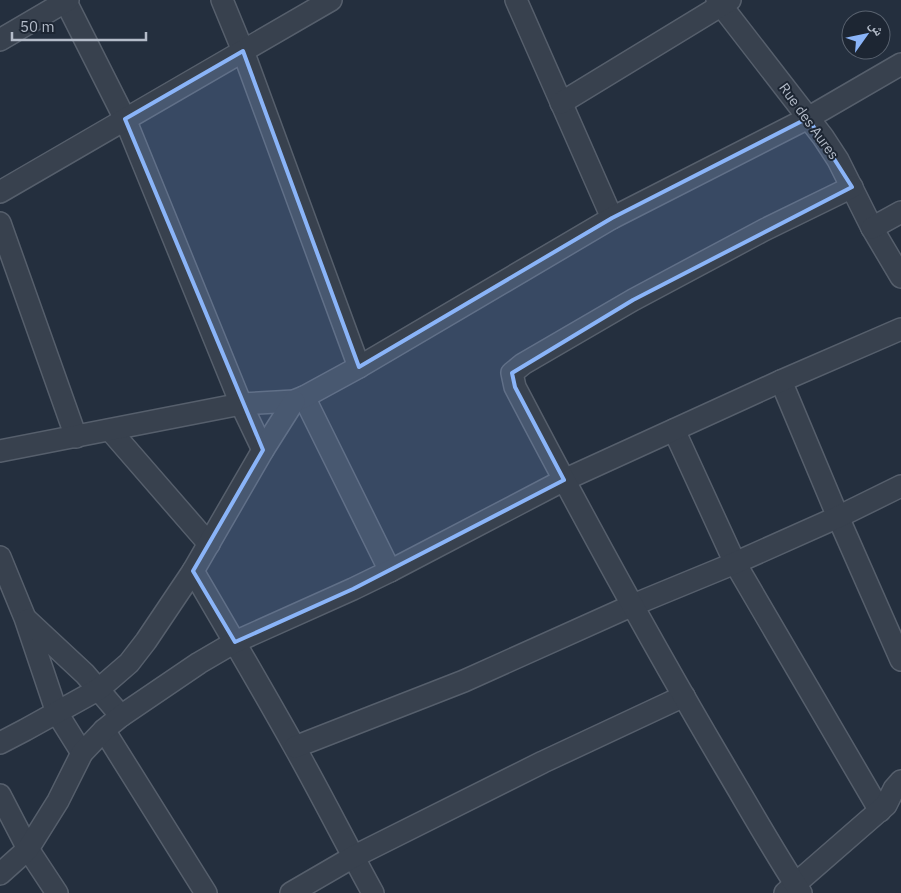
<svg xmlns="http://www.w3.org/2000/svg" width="901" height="893" font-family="'IBM Plex Sans','Noto Naskh Arabic',sans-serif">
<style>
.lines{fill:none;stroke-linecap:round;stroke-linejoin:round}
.minor-casing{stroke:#565f6c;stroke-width:24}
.minor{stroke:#38414e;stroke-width:21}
.marked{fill:#8ab4f8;fill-opacity:0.2;stroke:#8ab4f8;stroke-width:4;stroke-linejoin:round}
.labels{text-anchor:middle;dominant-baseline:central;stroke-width:4;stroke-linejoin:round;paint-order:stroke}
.street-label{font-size:14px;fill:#b4bcc9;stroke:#1d2633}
</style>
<rect width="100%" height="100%" fill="#242f3e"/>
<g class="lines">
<defs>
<g id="minor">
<path d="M65 0 125 119 241 404 263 450"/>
<path d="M222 0 243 51 359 367"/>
<path d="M516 0 612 218"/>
<path d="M717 0 823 137 838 160 872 228 901 277"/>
<path d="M0 40 68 0"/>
<path d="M561 103 730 0"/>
<path d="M0 192 331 0"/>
<path d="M0 223 76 437"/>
<path d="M872 228 901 212"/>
<path d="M781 381 838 517 901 660"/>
<path d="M304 397 390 571"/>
<path d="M110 430 209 544"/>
<path d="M674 430 735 563 880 811"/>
<path d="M0 451 241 404 294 401 304 397 359 367 612 218 808 118 901 64"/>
<path d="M0 557 25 618 57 713 82 753"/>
<path d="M193 571C227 629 261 687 294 746 321 794 346 844 373 893"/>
<path d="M27 620 85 674 121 716"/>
<path d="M104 730 206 893"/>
<path d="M0 743 25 730 99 689 129 663 146 641 193 571 263 450 294 401"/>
<path d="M295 747 464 681 633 605 735 563 838 517 901 486"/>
<path d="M0 795 28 849 57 893"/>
<path d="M0 874 28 849 58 801 82 753 104 730 121 716 199 663 235 642 353 589 390 571 564 480 781 381 901 329"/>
<path d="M291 893 353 857 543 762 684 696"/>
<path d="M785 893 886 805 894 789 901 781"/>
<path d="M801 893C774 852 750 809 725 767 651 642 582 515 515 387L512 373 523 364 633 300 764 230 852 187"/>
</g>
</defs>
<!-- minor casing -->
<use href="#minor" class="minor-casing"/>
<!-- minor -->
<use href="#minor" class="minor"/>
</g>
<!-- marked area -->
<path class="marked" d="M243 51 359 367 612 218 808 118 852 187 633 300 512 373 515 387 564 480 353 589 235 642 193 571 263 450 125 119Z"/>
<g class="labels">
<!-- street labels -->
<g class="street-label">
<text transform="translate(809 121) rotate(54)">Rue des Aures</text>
</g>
</g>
<!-- north arrow -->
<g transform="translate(866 35) rotate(57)"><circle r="24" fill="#1d2633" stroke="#59626f"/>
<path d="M0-4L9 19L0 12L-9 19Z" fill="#8ab4f8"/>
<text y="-8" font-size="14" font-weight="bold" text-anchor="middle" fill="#b4bcc9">ش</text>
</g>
<!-- scale -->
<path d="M12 32v8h134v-8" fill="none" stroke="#b4bcc9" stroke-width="2.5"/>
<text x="20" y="32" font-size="15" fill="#b4bcc9" stroke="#1d2633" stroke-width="4" paint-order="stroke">50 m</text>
</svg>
